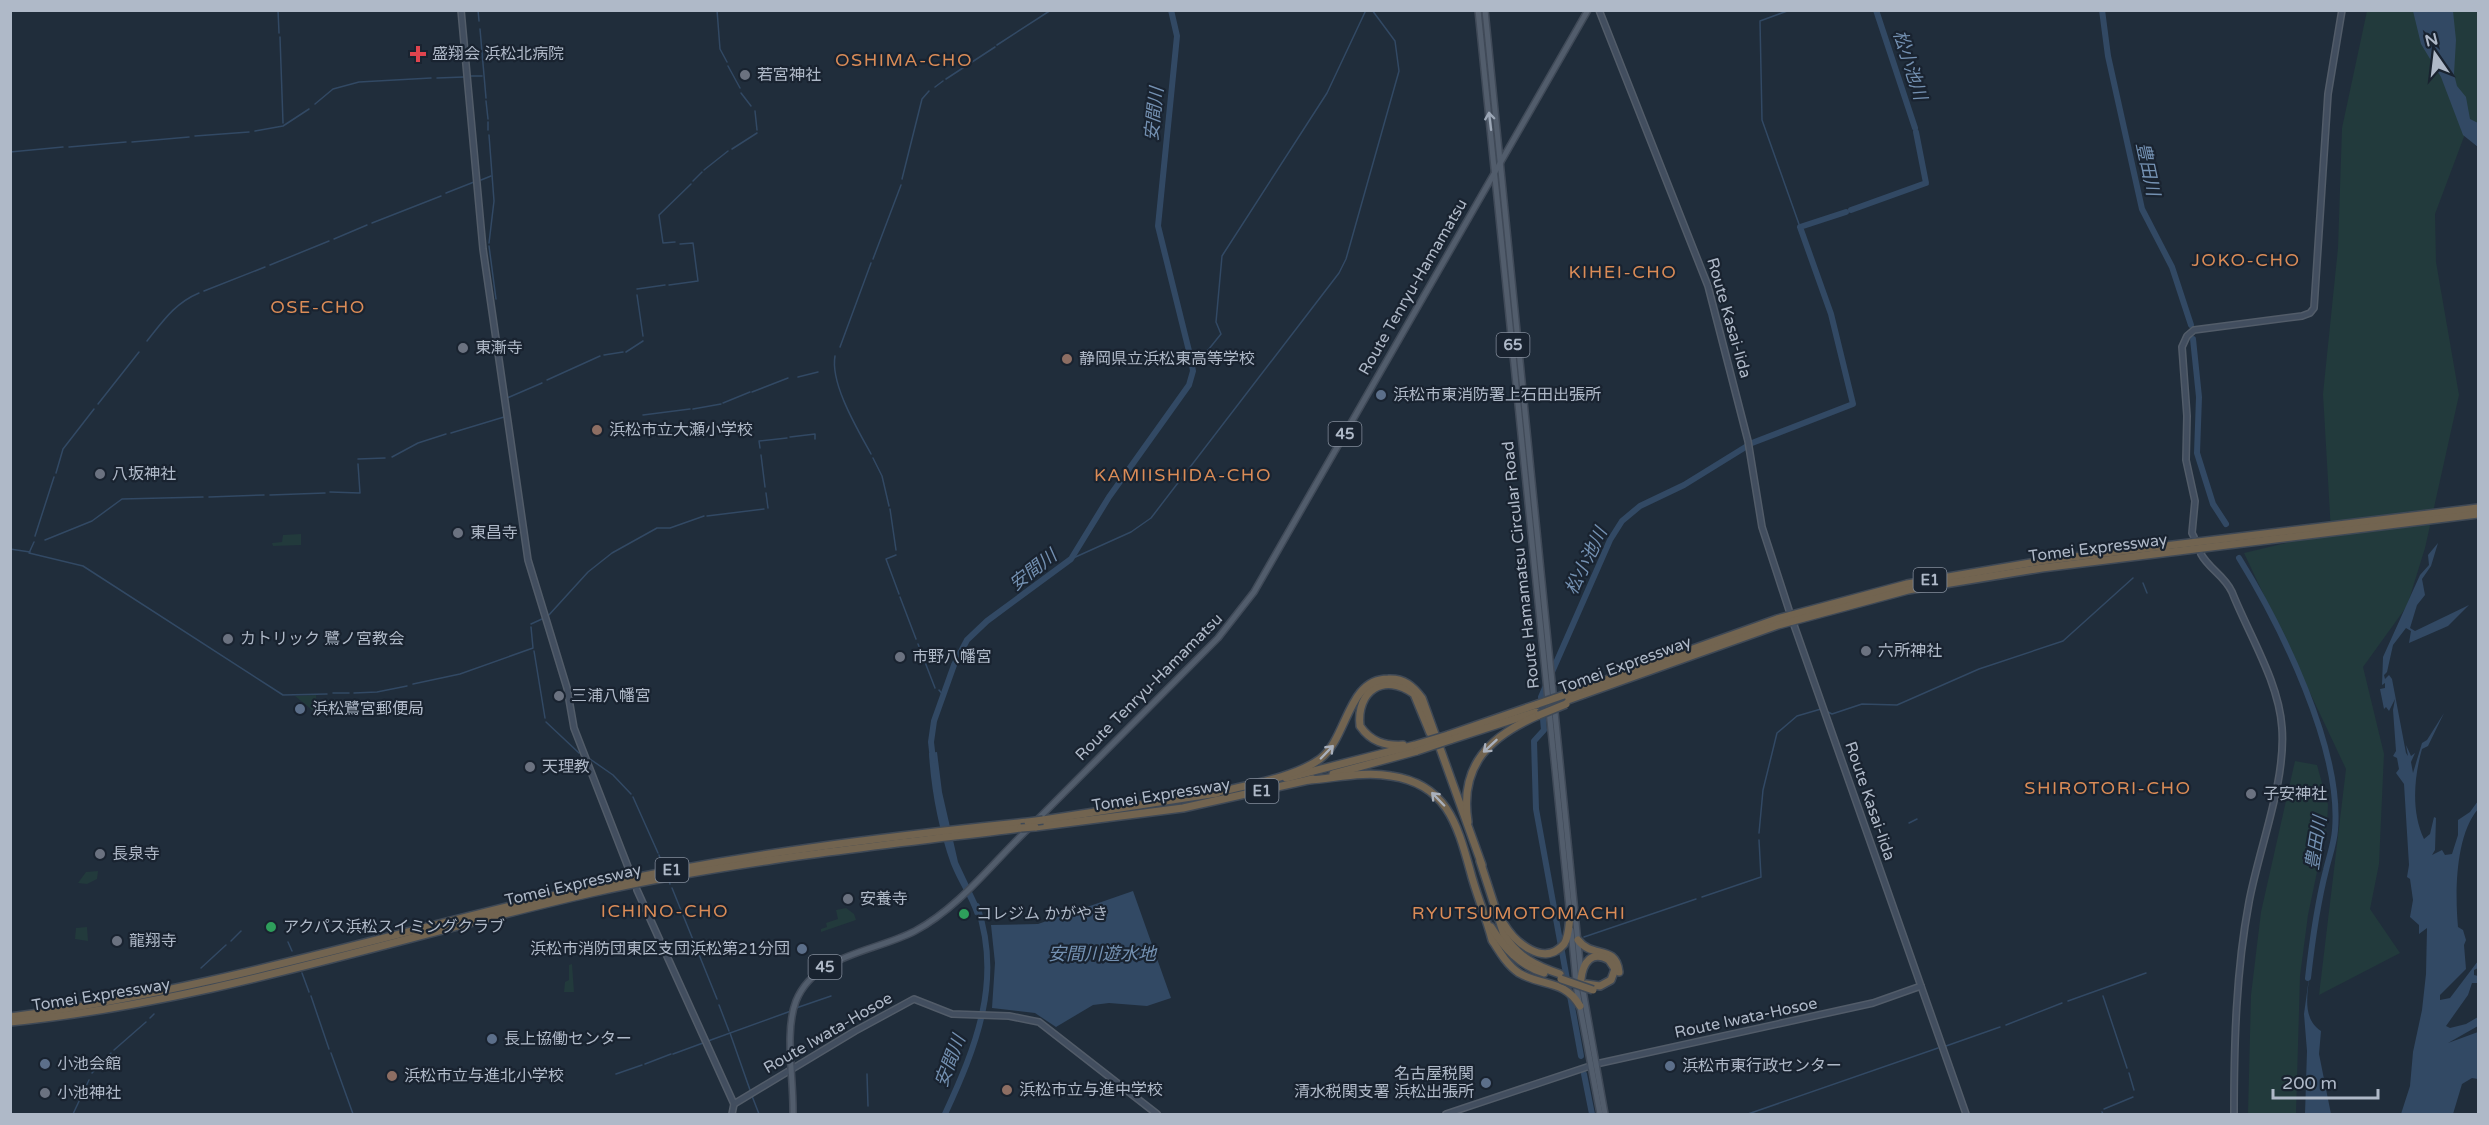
<svg xmlns="http://www.w3.org/2000/svg" width="2489" height="1125" font-family="'Varela Round','Noto Sans JP',sans-serif">
<style>
.green{fill:#223a3c}
.water{fill:#324964}
.lines{fill:none;stroke-linecap:round;stroke-linejoin:round}
.stream{stroke:#324964;stroke-width:1.5}
.river{stroke:#324964;stroke-width:6}
.secondary-casing{stroke:#525c69;stroke-width:8}
.primary-casing{stroke:#404a58;stroke-width:8}
.motorway-casing{stroke:#3f4956;stroke-width:10}
.secondary{stroke:#424e5f;stroke-width:5}
.primary{stroke:#525d6c;stroke-width:5}
.motorway{stroke:#726450;stroke-width:7}
.motorway-bridge-casing{stroke:#3f4956;stroke-width:10;stroke-linecap:butt}
.motorway-bridge{stroke:#726450;stroke-width:7}
.oneway{stroke:#9ca7b6}
.oneway2{stroke:#a9b0bc}
.health-dot{fill:#e0444e;stroke:#192330;stroke-width:2}
.worship-dot{fill:#6b7280;stroke:#192330;stroke-width:2}
.education-dot{fill:#8d6e63;stroke:#192330;stroke-width:2}
.service-dot{fill:#5c6f8a;stroke:#192330;stroke-width:2}
.leisure-dot{fill:#2e9e5b;stroke:#192330;stroke-width:2}
.labels{text-anchor:middle;dominant-baseline:central;stroke-width:4.5;stroke-linejoin:round;paint-order:stroke}
.shield{fill:#192330;stroke:#828c9a;stroke-width:1.5}
.shield-label{font-size:15px;font-weight:bold;fill:#afb9c8}
.poi-label{font-size:16px;fill:#afb9c8;stroke:#192330;text-anchor:start}
.street-label{font-size:16px;fill:#afb9c8;stroke:#192330}
.neighbourhood-label{font-size:18px;letter-spacing:1.5px;fill:#db8c57;stroke:#192330}
.water-label{font-size:18px;font-style:italic;fill:#7491b2;stroke:#192330}
</style>
<rect width="100%" height="100%" fill="#202d3b"/>
<!-- green -->
<g class="green">
<path d="M2367 11H2478V128L2465 134 2435 214 2436 262 2459 395 2425 548 2407 606 2363 667 2384 754 2379 864 2370 909 2400 953 2319 995 2346 769 2244 553 2331 532 2323 394 2338 248 2342 128Z"/>
<path d="M301 534V545L273 546 272 543 282 542 283 535Z"/>
<path d="M316 695 317 714 295 696Z"/>
<path d="M2295 761 2317 765 2328 805 2327 824 2308 915 2300 976 2296 1114H2248L2251 995 2261 912Z"/>
<path d="M98 871 97 879 87 884 78 883 86 872Z"/>
<path d="M846 908 854 914 856 920 821 932V929L827 927 826 923 838 919 836 910Z"/>
<path d="M87 927 88 941 75 939 76 928Z"/>
<path d="M572 964 574 992H564L565 982 569 980V965Z"/>
</g>
<!-- water -->
<g class="water">
<path d="M2413 11H2453L2456 40 2454 74 2457 86 2466 97 2470 119 2478 123V147L2463 135 2441 77 2421 44Z"/>
<path d="M2438 543 2431 566 2422 579 2425 595 2417 605 2410 628 2415 631 2469 605 2448 626 2409 643 2411 631 2406 628 2393 645 2387 672 2384 675 2385 679 2389 675 2392 679 2406 753 2408 756 2406 745 2411 756 2415 753 2411 762 2413 773 2422 743 2427 740 2444 713 2428 746 2422 749C2414 777 2411 812 2424 839L2430 834 2434 817 2436 818 2435 850 2432 855 2442 850 2445 855 2452 854 2458 835V820L2470 812 2478 801V809C2455 836 2455 894 2458 927L2463 930 2466 940 2464 945 2466 969 2440 995V1000L2450 998 2478 961V968L2474 970V975L2478 976V983H2472L2468 995 2446 1026 2450 1028 2466 1024 2478 1017V1026L2448 1043 2478 1032V1079L2472 1078 2462 1084 2453 1114H2401L2410 1086 2413 1052 2422 1010 2426 974 2427 928 2419 934V925L2410 917 2413 900 2410 879 2407 877 2409 865 2404 784 2396 773 2399 769 2397 758 2393 756 2396 751 2393 710 2395 699 2389 711 2386 707 2384 709 2380 689 2385 688V683L2382 685 2383 657 2420 575 2429 565 2428 555Z"/>
<path d="M937 752 942 792 958 862 982 913 975 915C969 897 958 882 951 864 939 830 931 790 929 753Z"/>
<path d="M1133 891 1171 998 1147 1006 1109 1003 1093 1005 1056 1027 1035 1013 992 1008 995 963 991 925 1038 924Z"/>
<path d="M2310 970C2308 992 2301 1018 2321 1031L2319 1054 2331 1114H2305L2307 1051 2304 1014Z"/>
</g>
<g class="lines">
<!-- stream -->
<g class="stream">
<path d="M278 10 279 33"/>
<path d="M478 10 479 21"/>
<path d="M717 10 720 49 727 62"/>
<path d="M1790 10 1760 21 1762 120 1800 227"/>
<path d="M480 29 486 98"/>
<path d="M280 37 283 123"/>
<path d="M997 45 1051 10"/>
<path d="M728 66 740 88"/>
<path d="M471 76H482"/>
<path d="M437 78 464 77"/>
<path d="M946 79 995 47"/>
<path d="M935 87 943 81"/>
<path d="M741 93 751 106"/>
<path d="M486 101 488 119"/>
<path d="M315 104 333 89 359 82 431 78"/>
<path d="M755 111 757 130"/>
<path d="M488 122V130"/>
<path d="M255 131 283 126 309 109"/>
<path d="M489 135 494 201 489 243"/>
<path d="M195 136 249 132"/>
<path d="M132 142 189 137"/>
<path d="M69 147 126 142"/>
<path d="M732 149 757 133"/>
<path d="M10 152 63 147"/>
<path d="M704 170 728 151"/>
<path d="M902 179 922 99 929 91"/>
<path d="M481 180 491 176"/>
<path d="M693 181 702 172"/>
<path d="M446 193 474 182"/>
<path d="M372 223 441 196"/>
<path d="M334 239 367 225"/>
<path d="M675 242 663 243 659 215 691 184"/>
<path d="M489 246 496 299"/>
<path d="M873 259 901 185"/>
<path d="M270 265 329 241"/>
<path d="M669 285 698 281 693 243 680 244"/>
<path d="M637 289 665 285"/>
<path d="M204 291 265 267"/>
<path d="M637 295 643 336"/>
<path d="M147 341C163 321 175 303 199 293"/>
<path d="M840 347 871 263"/>
<path d="M626 352 643 341"/>
<path d="M604 355 623 352"/>
<path d="M835 356C830 384 858 430 871 454"/>
<path d="M1200 360 1221 334 1216 322 1222 256 1327 93 1366 10"/>
<path d="M798 377 818 372"/>
<path d="M547 380 600 356"/>
<path d="M752 392 788 378"/>
<path d="M507 398 542 383"/>
<path d="M723 403 750 392"/>
<path d="M98 404 139 352"/>
<path d="M693 409 721 404"/>
<path d="M643 415 690 409"/>
<path d="M451 433 504 417"/>
<path d="M790 437 815 434V439"/>
<path d="M760 448 759 441 787 438"/>
<path d="M761 455 765 487"/>
<path d="M392 457 418 443 446 434"/>
<path d="M873 458 882 476 889 506"/>
<path d="M358 459 385 458"/>
<path d="M56 473 63 449 94 409"/>
<path d="M330 492 360 493 358 464"/>
<path d="M766 493 768 508"/>
<path d="M270 495 325 493"/>
<path d="M209 497 264 495"/>
<path d="M890 509 896 550"/>
<path d="M707 516 764 509"/>
<path d="M35 536 54 477"/>
<path d="M45 540 92 521 122 499 203 497"/>
<path d="M34 542 29 553 83 566 283 695 327 694"/>
<path d="M10 549 30 552"/>
<path d="M896 555 886 559 899 594"/>
<path d="M1071 559 1131 532 1151 518 1339 273 1346 259 1399 71 1395 41 1372 10"/>
<path d="M2143 583 2147 593"/>
<path d="M900 597 916 639"/>
<path d="M548 616 588 572 612 553 657 528H670L704 516"/>
<path d="M531 624 542 619"/>
<path d="M918 644 935 688"/>
<path d="M534 651 545 718"/>
<path d="M413 684 460 674 533 648 531 627"/>
<path d="M939 690 943 695"/>
<path d="M333 693H349"/>
<path d="M354 693 377 692 407 686"/>
<path d="M1826 711 1832 714 1862 704 1897 705 1979 669 2063 641 2133 578"/>
<path d="M546 722 579 753"/>
<path d="M590 759 613 775 631 794"/>
<path d="M633 797 658 853"/>
<path d="M1909 823 1917 819"/>
<path d="M1759 833 1763 790 1777 733 1797 716 1821 709"/>
<path d="M659 855 660 858"/>
<path d="M661 862 663 867"/>
<path d="M669 881 670 884"/>
<path d="M672 888 717 999"/>
<path d="M1702 897 1761 877 1759 840"/>
<path d="M1584 937 1696 899"/>
<path d="M231 941 241 931"/>
<path d="M288 942 292 951"/>
<path d="M201 968 226 945"/>
<path d="M302 973 309 992"/>
<path d="M311 996 329 1049"/>
<path d="M2103 996 2127 1068"/>
<path d="M2068 1001 2146 973"/>
<path d="M719 1005 729 1031"/>
<path d="M796 1008 831 996"/>
<path d="M150 1018 154 1014"/>
<path d="M2006 1025 2062 1003"/>
<path d="M730 1033 750 1090"/>
<path d="M708 1041 791 1011"/>
<path d="M1946 1046 2000 1027"/>
<path d="M114 1050 146 1022"/>
<path d="M331 1053 353 1114"/>
<path d="M673 1054 703 1043"/>
<path d="M645 1064 671 1054"/>
<path d="M92 1073 111 1053"/>
<path d="M2129 1073 2134 1090"/>
<path d="M616 1074 642 1065"/>
<path d="M867 1074 868 1106"/>
<path d="M752 1096 759 1114"/>
<path d="M2104 1109 2133 1097"/>
<path d="M2102 1112 2103 1114"/>
<path d="M73 1114 89 1080"/>
<path d="M1748 1114 1938 1048"/>
</g>
<!-- river -->
<g class="river">
<path d="M1876 10 1915 128"/>
<path d="M2102 10 2108 56 2142 209 2172 267 2191 325"/>
<path d="M1851 210 1926 183 1916 132"/>
<path d="M2193 339 2199 397 2197 453 2213 504 2226 524"/>
<path d="M2239 558C2281 626 2342 749 2335 830 2334 844 2329 857 2326 870 2317 905 2312 942 2308 978"/>
<path d="M933 760 931 742 934 721 954 665 967 640 987 621 1071 559 1109 497 1189 385 1193 371 1190 355 1158 226 1177 36 1171 10"/>
<path d="M1581 1056 1536 809 1534 741 1544 730 1541 697 1610 540 1622 521 1640 506 1684 485 1752 443 1853 404 1831 314 1800 227 1846 212"/>
<path d="M1584 1074 1592 1114"/>
<path d="M945 1114C976 1047 1003 980 977 906"/>
</g>
<defs>
<g id="secondary">
<path d="M461 10 483 249 528 560 567 688 574 728 630 872"/>
<path d="M1599 10 1708 286 1748 441 1762 527 1789 610"/>
<path d="M2194 537 2192 533 2195 501 2186 460 2187 416 2182 347 2187 336 2194 330 2302 316 2310 313 2314 308 2328 94 2342 10"/>
<path d="M2201 554C2209 569 2224 575 2232 592 2249 635 2279 682 2282 728 2286 782 2259 848 2249 902 2236 971 2234 1044 2234 1114"/>
<path d="M1794 625 1966 1114"/>
<path d="M637 890 734 1104 732 1114"/>
<path d="M734 1104 855 1031 914 999 952 1014 1009 1016 1039 1022 1157 1114"/>
<path d="M1446 1114 1596 1064 1873 1003 1921 986"/>
</g>
<g id="primary">
<path d="M1478 10 1570 917"/>
<path d="M1485 10 1581 973"/>
<path d="M1036 821 1218 638 1254 592 1588 10"/>
<path d="M1571 930 1577 991 1600 1114"/>
<path d="M1582 985 1605 1114"/>
<path d="M793 1114C794 1080 784 1032 796 1001 815 954 875 952 915 931 960 907 993 862 1030 827"/>
</g>
<g id="motorway">
<path d="M1564 695 1777 619 1907 584 2041 561 2478 508"/>
<path d="M1565 701 1778 625 1908 590 2042 568 2478 514"/>
<path d="M1448 735 1538 704"/>
<path d="M1450 740 1536 712"/>
<path d="M1403 745C1385 746 1371 742 1360 726 1356 691 1384 672 1414 694L1430 733"/>
<path d="M1333 774 1417 751"/>
<path d="M1286 778 1415 745"/>
<path d="M1309 780C1336 778 1365 771 1391 776 1446 784 1457 823 1470 870 1476 894 1486 916 1492 940 1499 951 1507 965 1519 973 1543 987 1564 979 1580 1006"/>
<path d="M1215 793C1246 785 1294 778 1320 759 1348 738 1347 679 1388 679 1404 678 1413 686 1422 698L1482 865"/>
<path d="M1043 820 1217 793"/>
<path d="M1468 822C1459 765 1490 736 1539 715"/>
<path d="M1035 827 1183 808 1313 779"/>
<path d="M1480 861 1504 935C1518 957 1536 966 1560 974"/>
<path d="M1504 924C1515 942 1544 968 1564 944 1569 937 1569 924 1570 916"/>
<path d="M1491 927C1505 949 1519 965 1544 973"/>
<path d="M1578 940C1592 959 1616 944 1619 972"/>
<path d="M1581 979C1583 962 1592 950 1609 960L1615 969 1611 980 1600 986 1586 984"/>
<path d="M10 1017C208 991 397 931 590 887 735 855 881 837 1028 822"/>
<path d="M10 1022C209 1002 398 937 591 893 733 861 877 846 1021 828"/>
</g>
</defs>
<!-- secondary casing -->
<use href="#secondary" class="secondary-casing"/>
<!-- primary casing -->
<use href="#primary" class="primary-casing"/>
<!-- motorway casing -->
<use href="#motorway" class="motorway-casing"/>
<!-- secondary -->
<use href="#secondary" class="secondary"/>
<!-- primary -->
<use href="#primary" class="primary"/>
<!-- motorway -->
<use href="#motorway" class="motorway"/>
<defs>
<g id="motorway-bridge">
<path d="M1538 704 1564 695"/>
<path d="M1539 715 1566 704"/>
<path d="M1415 745 1448 735"/>
<path d="M1417 751 1450 740"/>
<path d="M1028 822 1043 820"/>
<path d="M1021 828 1035 827"/>
<path d="M1561 979 1593 990"/>
</g>
</defs>
<!-- motorway-bridge casing -->
<use href="#motorway-bridge" class="motorway-bridge-casing"/>
<!-- motorway-bridge -->
<use href="#motorway-bridge" class="motorway-bridge"/>
</g>
<!-- one-way arrows -->
<defs><path id="oneway-shaft" d="M-6 0H5M1.5-3L5.5 0L1.5 3" fill="none" stroke-width="1.6" stroke-linecap="round" stroke-linejoin="round" transform="scale(1.5)"/></defs>
<use class="oneway" href="#oneway-shaft" transform="translate(1490 121) rotate(-97)"/>
<g class="oneway2">
<use href="#oneway-shaft" transform="translate(1490 746) rotate(137)"/>
<use href="#oneway-shaft" transform="translate(1327 752) rotate(-46)"/>
<use href="#oneway-shaft" transform="translate(1438 799) rotate(-134)"/>
</g>
<!-- markers -->
<path class="health-dot" d="M415 45h6v6h6v6h-6v6h-6v-6h-6v-6h6z"/>
<g class="worship-dot">
<circle cx="745" cy="75" r="6"/>
<circle cx="463" cy="348" r="6"/>
<circle cx="100" cy="474" r="6"/>
<circle cx="458" cy="533" r="6"/>
<circle cx="228" cy="639" r="6"/>
<circle cx="1866" cy="651" r="6"/>
<circle cx="900" cy="657" r="6"/>
<circle cx="559" cy="696" r="6"/>
<circle cx="530" cy="767" r="6"/>
<circle cx="2251" cy="794" r="6"/>
<circle cx="100" cy="854" r="6"/>
<circle cx="848" cy="899" r="6"/>
<circle cx="117" cy="941" r="6"/>
<circle cx="45" cy="1093" r="6"/>
</g>
<g class="education-dot">
<circle cx="1067" cy="359" r="6"/>
<circle cx="597" cy="430" r="6"/>
<circle cx="392" cy="1076" r="6"/>
<circle cx="1007" cy="1090" r="6"/>
</g>
<g class="service-dot">
<circle cx="1381" cy="395" r="6"/>
<circle cx="300" cy="709" r="6"/>
<circle cx="802" cy="949" r="6"/>
<circle cx="492" cy="1039" r="6"/>
<circle cx="45" cy="1064" r="6"/>
<circle cx="1670" cy="1066" r="6"/>
<circle cx="1486" cy="1083" r="6"/>
</g>
<g class="leisure-dot">
<circle cx="964" cy="914" r="6"/>
<circle cx="271" cy="927" r="6"/>
</g>
<g class="labels">
<!-- shield labels -->
<g class="shield">
<rect x="1496.5" y="333" width="33" height="24" rx="4.5"/>
<rect x="1328.5" y="422" width="33" height="24" rx="4.5"/>
<rect x="1913.5" y="568" width="33" height="24" rx="4.5"/>
<rect x="1245.5" y="779" width="33" height="24" rx="4.5"/>
<rect x="655.5" y="858" width="33" height="24" rx="4.5"/>
<rect x="808.5" y="955" width="33" height="24" rx="4.5"/>
</g>
<g class="shield-label">
<text x="1513" y="345">65</text>
<text x="1345" y="434">45</text>
<text x="1930" y="580">E1</text>
<text x="1262" y="791">E1</text>
<text x="672" y="870">E1</text>
<text x="825" y="967">45</text>
</g>
<!-- poi labels -->
<g class="poi-label">
<text x="432" y="54">盛翔会 浜松北病院</text>
<text x="757" y="75">若宮神社</text>
<text x="475" y="348">東漸寺</text>
<text x="1079" y="359">静岡県立浜松東高等学校</text>
<text x="1393" y="395">浜松市東消防署上石田出張所</text>
<text x="609" y="430">浜松市立大瀬小学校</text>
<text x="112" y="474">八坂神社</text>
<text x="470" y="533">東昌寺</text>
<text x="240" y="639">カトリック 鷺ノ宮教会</text>
<text x="1878" y="651">六所神社</text>
<text x="912" y="657">市野八幡宮</text>
<text x="571" y="696">三浦八幡宮</text>
<text x="312" y="709">浜松鷺宮郵便局</text>
<text x="542" y="767">天理教</text>
<text x="2263" y="794">子安神社</text>
<text x="112" y="854">長泉寺</text>
<text x="860" y="899">安養寺</text>
<text x="976" y="914">コレジム かがやき</text>
<text x="283" y="927">アクパス浜松スイミングクラブ</text>
<text x="129" y="941">龍翔寺</text>
<text x="790" y="949" text-anchor="end">浜松市消防団東区支団浜松第21分団</text>
<text x="504" y="1039">長上協働センター</text>
<text x="57" y="1064">小池会館</text>
<text x="1682" y="1066">浜松市東行政センター</text>
<text x="1474" y="1074" text-anchor="end">名古屋税関<tspan x="1474" dy="18">清水税関支署 浜松出張所</tspan></text>
<text x="404" y="1076">浜松市立与進北小学校</text>
<text x="1019" y="1090">浜松市立与進中学校</text>
<text x="57" y="1093">小池神社</text>
</g>
<!-- street labels -->
<g class="street-label">
<text transform="translate(1413 287) rotate(-60)">Route Tenryu-Hamamatsu</text>
<text transform="translate(1729 318) rotate(74)">Route Kasai-Iida</text>
<text transform="translate(2098 548) rotate(-7)">Tomei Expressway</text>
<text transform="translate(1521 565) rotate(-96)">Route Hamamatsu Circular Road</text>
<text transform="translate(1625 665) rotate(-20)">Tomei Expressway</text>
<text transform="translate(1149 687) rotate(-45)">Route Tenryu-Hamamatsu</text>
<text transform="translate(1161 795) rotate(-9)">Tomei Expressway</text>
<text transform="translate(1870 801) rotate(71)">Route Kasai-Iida</text>
<text transform="translate(573 885) rotate(-13)">Tomei Expressway</text>
<text transform="translate(101 995) rotate(-9)">Tomei Expressway</text>
<text transform="translate(1746 1018) rotate(-12)">Route Iwata-Hosoe</text>
<text transform="translate(828 1033) rotate(-30)">Route Iwata-Hosoe</text>
</g>
<!-- neighbourhood labels -->
<g class="neighbourhood-label">
<text x="904" y="60">OSHIMA-CHO</text>
<text x="2246" y="260">JOKO-CHO</text>
<text x="1623" y="272">KIHEI-CHO</text>
<text x="318" y="307">OSE-CHO</text>
<text x="1183" y="475">KAMIISHIDA-CHO</text>
<text x="2108" y="788">SHIROTORI-CHO</text>
<text x="665" y="911">ICHINO-CHO</text>
<text x="1519" y="913">RYUTSUMOTOMACHI</text>
</g>
<!-- water labels -->
<g class="water-label">
<text transform="translate(1910 65) rotate(72)">松小池川</text>
<text transform="translate(1154 114) rotate(-84)">安間川</text>
<text transform="translate(2148 169) rotate(78)">豊田川</text>
<text transform="translate(1586 561) rotate(-64)">松小池川</text>
<text transform="translate(1033 570) rotate(-38)">安間川</text>
<text transform="translate(2316 843) rotate(-81)">豊田川</text>
<text x="1102" y="954">安間川遊水地</text>
<text transform="translate(950 1061) rotate(-69)">安間川</text>
</g>
</g>
<!-- border -->
<rect width="2489" height="1125" fill="none" stroke="#afb9c8" stroke-width="24"/>
<!-- north arrow -->
<g transform="translate(2435 54) rotate(346)" stroke="#192330" stroke-width="4.5" paint-order="stroke">
<path d="M0-4.5L10 22L0 15L-10 22Z" fill="#afb9c8"/>
<text y="-9" font-size="16" font-weight="bold" text-anchor="middle" fill="#afb9c8">N</text>
</g>
<!-- scale -->
<path d="M2273 1089v9h105v-9" fill="none" stroke="#afb9c8" stroke-width="3"/>
<text x="2282" y="1089" font-size="18" fill="#afb9c8" stroke="#192330" stroke-width="4.5" paint-order="stroke">200 m</text>
</svg>
